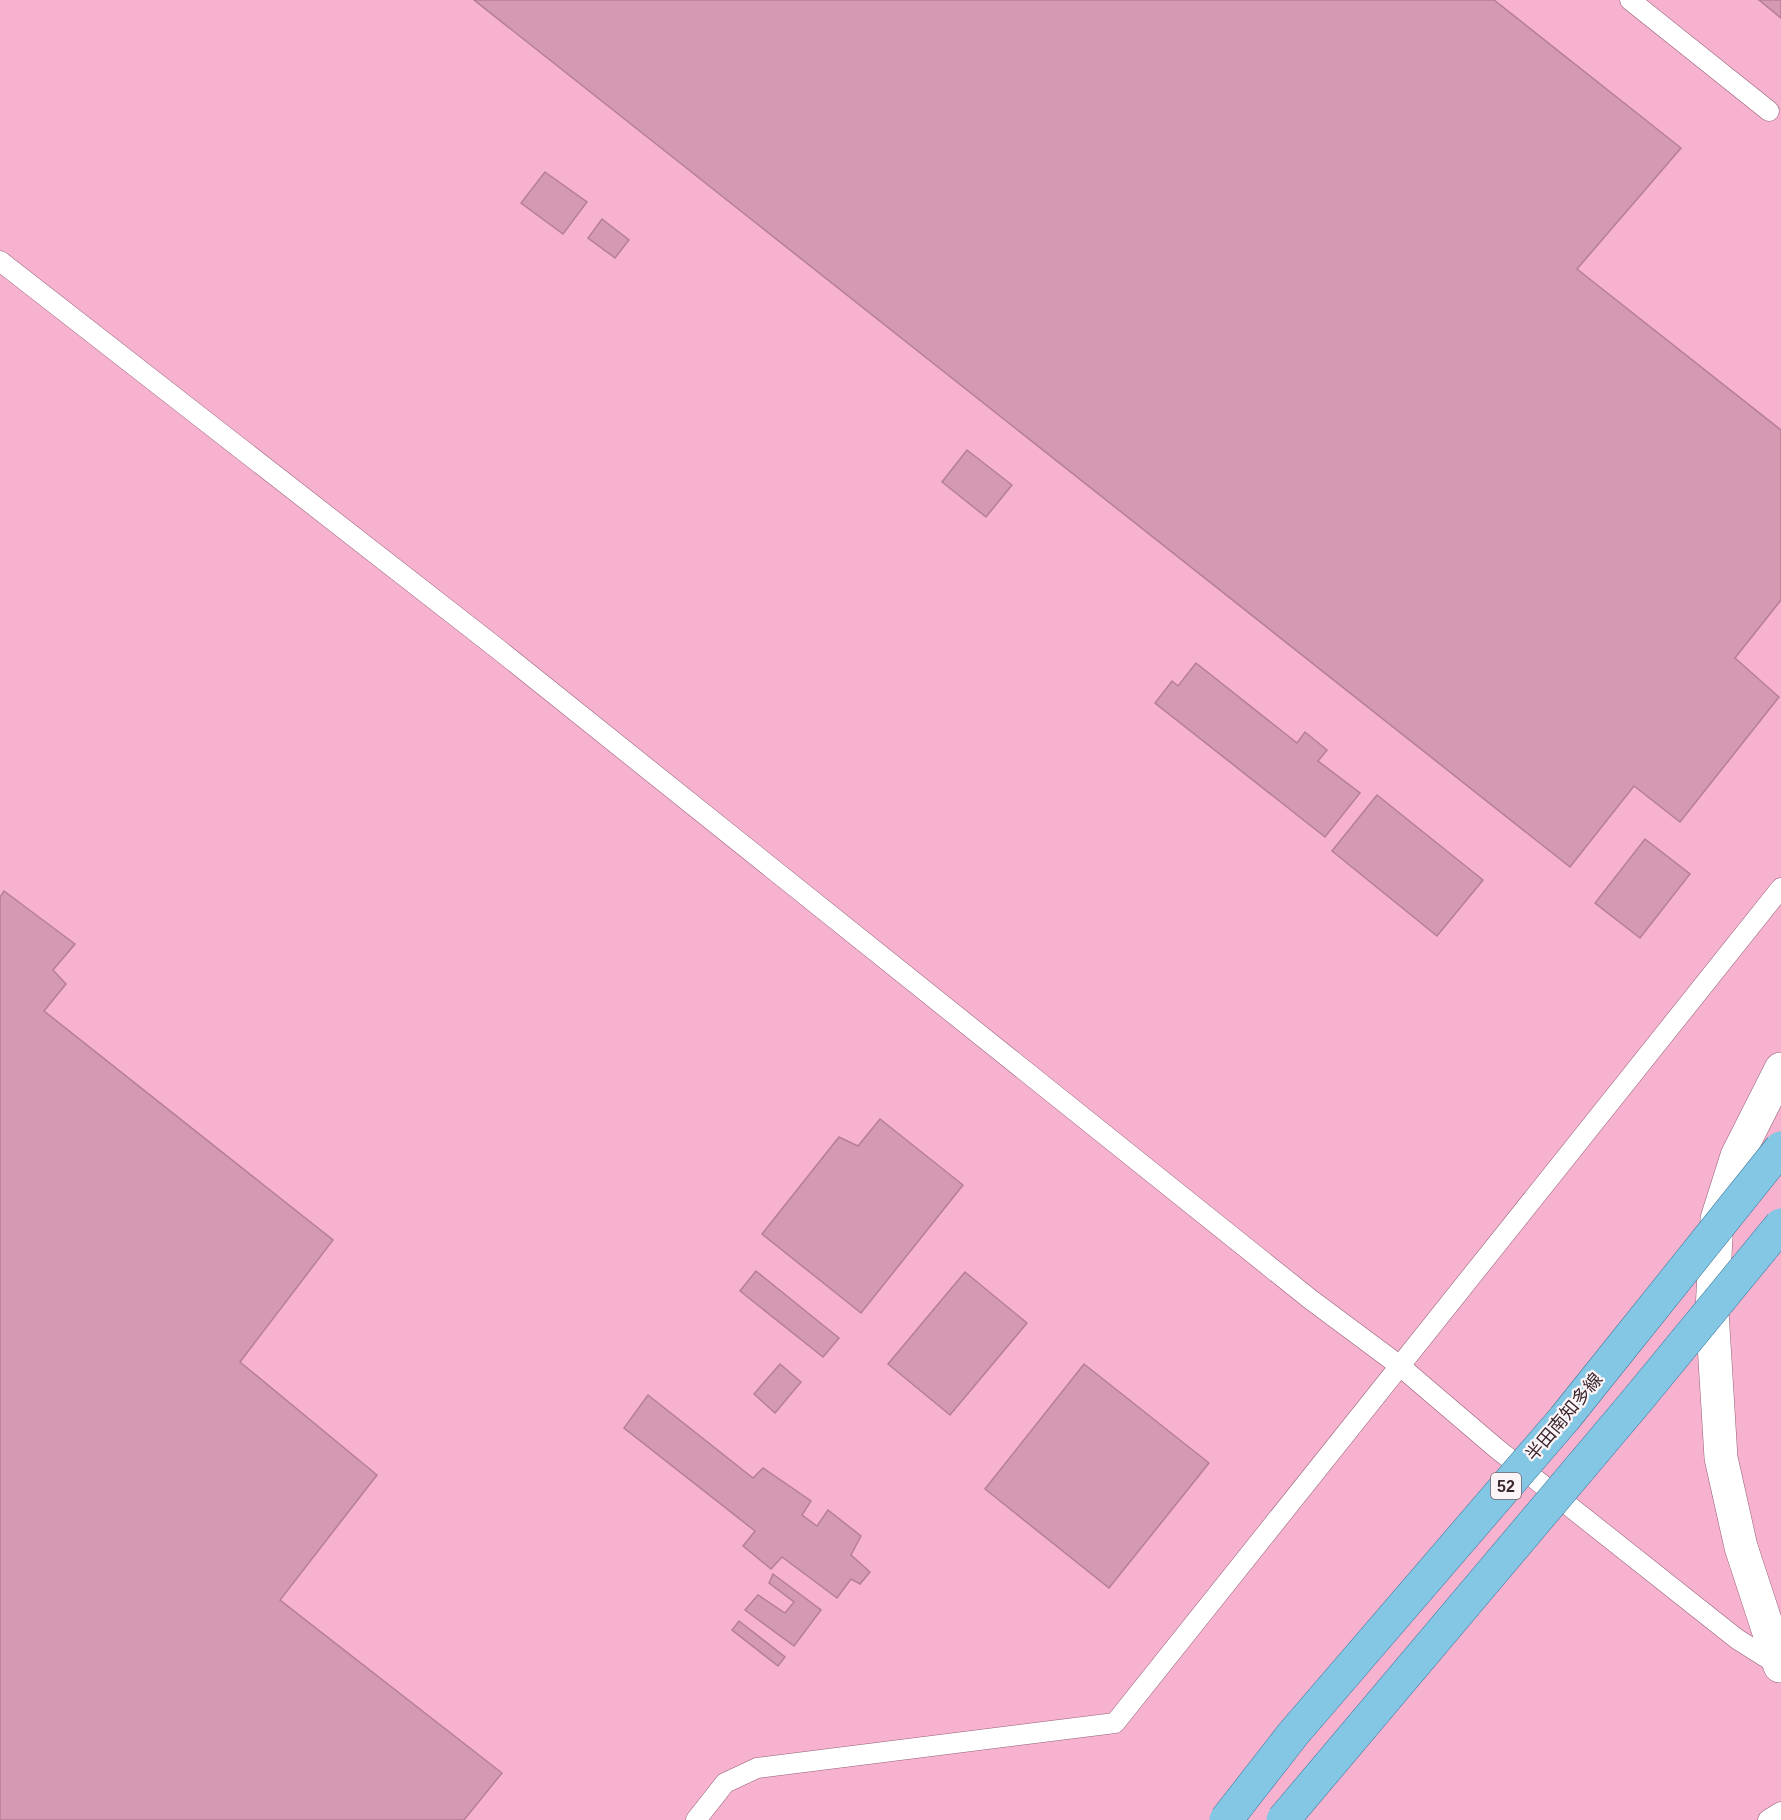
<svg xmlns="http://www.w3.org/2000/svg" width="1781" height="1820" font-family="Arial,'Noto Sans JP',sans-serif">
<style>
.built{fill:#f6b2cf}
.building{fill:#d49ab2;stroke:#b67f96;stroke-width:1.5}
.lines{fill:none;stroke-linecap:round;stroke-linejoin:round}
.service-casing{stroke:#955f76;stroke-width:21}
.minor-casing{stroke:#955f76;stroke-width:34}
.service{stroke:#fff;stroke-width:20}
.minor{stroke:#fff;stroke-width:33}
.primary-bridge-casing{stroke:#36779a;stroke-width:34;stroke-linecap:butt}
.primary-bridge{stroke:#84c7e5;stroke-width:33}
.labels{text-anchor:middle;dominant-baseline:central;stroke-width:4.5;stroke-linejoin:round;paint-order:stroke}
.shield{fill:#fbf5f7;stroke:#75646b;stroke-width:1.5}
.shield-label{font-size:16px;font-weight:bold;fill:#3c262f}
.street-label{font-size:18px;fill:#3c262f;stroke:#fbf5f7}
</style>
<rect width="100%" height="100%" fill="#fec2db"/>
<!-- built -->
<rect class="built" x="0" y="0" width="1781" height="1820"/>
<!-- building -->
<g class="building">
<path d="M474 0H1494L1681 148 1577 269 1781 430V600L1735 658 1779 697 1680 822 1634 786 1570 867Z"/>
<path d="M1759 0H1781V18Z"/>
<path d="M545 172 587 202 563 234 521 203Z"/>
<path d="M602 219 629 240 615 258 588 238Z"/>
<path d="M967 450 1012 485 986 517 942 482Z"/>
<path d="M1196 663 1297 743 1305 732 1327 750 1318 761 1360 793 1325 837 1155 703 1172 681 1178 686Z"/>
<path d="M1377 795 1483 880 1437 936 1332 851Z"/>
<path d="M1645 839 1690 874 1640 938 1595 903Z"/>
<path d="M4 891 75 944 53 970 66 984 44 1011 333 1240 240 1362 377 1475 280 1600 502 1773 464 1820H0V897Z"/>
<path d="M880 1119 963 1185 861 1313 762 1234 839 1137 858 1146Z"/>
<path d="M756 1271 839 1338 823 1357 740 1291Z"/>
<path d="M965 1272 1027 1323 950 1415 888 1364Z"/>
<path d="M780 1364 801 1382 775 1413 754 1394Z"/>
<path d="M1084 1364 1209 1463 1109 1588 985 1489Z"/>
<path d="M648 1395 753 1478 763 1468 811 1501 802 1515 817 1526 828 1510 861 1536 851 1555 870 1572 860 1584 851 1579 837 1598 782 1557 771 1569 743 1546 755 1531 624 1428Z"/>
<path d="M773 1574 821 1610 794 1646 745 1610 758 1595 785 1613 794 1602 769 1583Z"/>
<path d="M739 1621 785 1657 778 1666 732 1630Z"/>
</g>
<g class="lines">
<defs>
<g id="service">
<path d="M1630 0 1769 111"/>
<path d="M0 261 498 649 1310 1299 1400 1366 1496 1448 1737 1639 1780 1666"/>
<path d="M696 1820 725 1783 757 1768 1115 1723 1781 888"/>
<path d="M1768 1820 1781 1812"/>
</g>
<path id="minor" d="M1780 1666 1741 1547 1721 1458 1712 1311 1717 1219 1737 1156 1781 1069"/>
</defs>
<!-- service casing -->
<use href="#service" class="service-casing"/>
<!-- minor casing -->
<use href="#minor" class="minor-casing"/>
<!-- service -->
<use href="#service" class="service"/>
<!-- minor -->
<use href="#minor" class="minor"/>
<defs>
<g id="primary-bridge">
<path d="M1226 1820 1293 1734 1564 1419 1781 1148"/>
<path d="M1283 1820 1639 1398 1781 1225"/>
</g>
</defs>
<!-- primary-bridge casing -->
<use href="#primary-bridge" class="primary-bridge-casing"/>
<!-- primary-bridge -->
<use href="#primary-bridge" class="primary-bridge"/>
</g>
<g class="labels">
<!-- shield labels -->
<rect class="shield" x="1491" y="1473" width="30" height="26" rx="4.5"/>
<g class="shield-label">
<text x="1506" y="1486">52</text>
</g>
<!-- street labels -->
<g class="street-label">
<text transform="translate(1564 1417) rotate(-50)">半田南知多線</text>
</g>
</g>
</svg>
